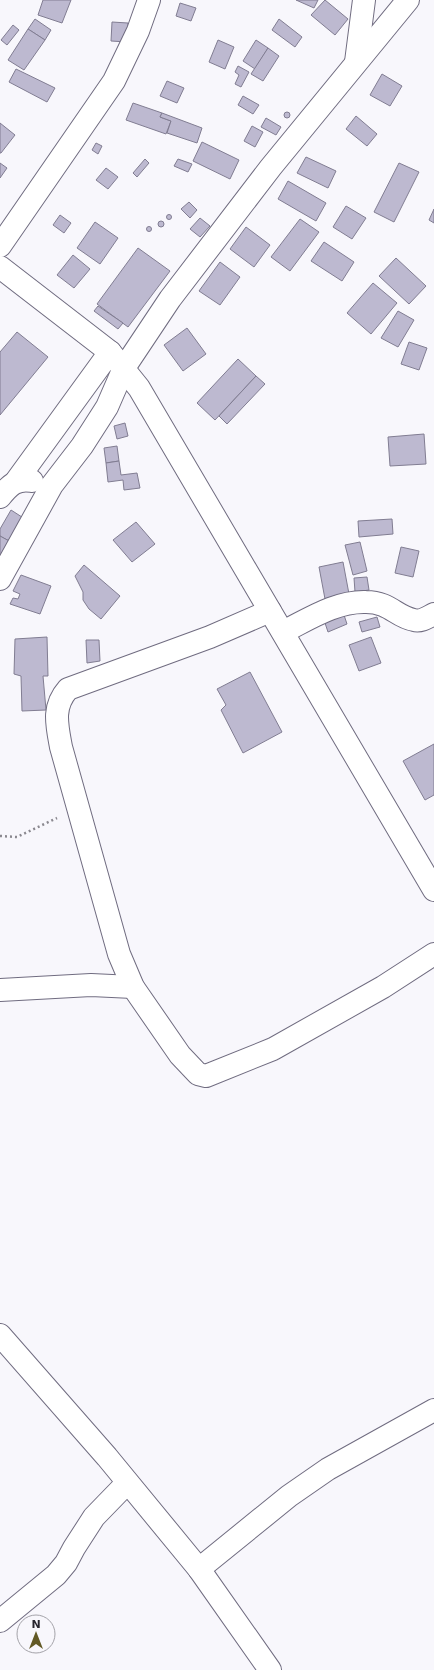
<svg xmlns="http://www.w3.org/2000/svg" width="434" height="1670" font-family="'DejaVu Sans',sans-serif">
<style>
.building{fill:#bdb9d0;stroke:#817d92}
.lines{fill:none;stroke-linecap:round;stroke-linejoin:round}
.minor-casing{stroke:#706c80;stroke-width:24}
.path{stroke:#8a888f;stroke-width:2.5;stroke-dasharray:2 3;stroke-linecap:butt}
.minor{stroke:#fff;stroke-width:22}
</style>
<rect width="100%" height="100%" fill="#f8f7fc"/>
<!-- building -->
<g class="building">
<path d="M43 0H71L62 23 38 15Z"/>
<path d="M296 0H318L314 8Z"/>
<path d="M325 0 348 19 335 35 311 15Z"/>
<path d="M180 3 196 8 191 21 176 16Z"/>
<path d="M35 19 51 30 45 40 28 29Z"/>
<path d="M279 19 302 37 295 47 272 30Z"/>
<path d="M112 22 128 23 127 42 111 41Z"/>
<path d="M13 25 19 30 7 45 1 40Z"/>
<path d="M28 29 45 40 24 70 8 60Z"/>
<path d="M218 40 234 47 225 69 209 62Z"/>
<path d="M256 40 268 48 255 69 243 61Z"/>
<path d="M268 48 279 56 263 81 251 74Z"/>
<path d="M238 66 249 72 241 87 235 84 239 75 235 72Z"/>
<path d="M16 69 55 88 47 102 9 82Z"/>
<path d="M382 74 402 86 390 106 370 95Z"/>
<path d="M167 81 184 88 177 103 160 96Z"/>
<path d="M243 96 259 105 253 114 238 105Z"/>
<path d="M133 103 162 113 160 117 171 121 166 134 126 120Z"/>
<circle cx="287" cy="115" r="3"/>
<path d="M162 113 202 128 197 143 167 133 171 121 160 117Z"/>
<path d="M356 116 377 134 367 146 346 129Z"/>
<path d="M266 118 281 127 276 135 261 127Z"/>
<path d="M0 123 15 135 1 153H0Z"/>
<path d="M252 126 263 132 255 147 244 141Z"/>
<path d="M202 142 239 160 230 179 193 161Z"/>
<path d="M96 143 102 146 98 154 92 150Z"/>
<path d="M306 157 336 171 328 188 297 173Z"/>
<path d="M145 159 149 163 137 177 133 173Z"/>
<path d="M178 159 192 164 188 172 174 166Z"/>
<path d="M0 163 7 168 0 178Z"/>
<path d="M399 163 419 172 394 222 374 212Z"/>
<path d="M106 168 118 177 108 189 96 180Z"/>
<path d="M288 181 326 203 316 221 278 199Z"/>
<path d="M189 202 197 210 190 218 181 209Z"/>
<path d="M346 206 366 218 352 239 333 227Z"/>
<path d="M434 209V223L429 220Z"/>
<circle cx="169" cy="217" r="2.5"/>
<path d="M60 215 71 223 64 233 53 225Z"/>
<path d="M200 218 210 226 200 237 190 229Z"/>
<path d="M300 219 319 232 290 271 271 257Z"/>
<circle cx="161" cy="224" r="3"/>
<path d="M95 222 118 238 100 264 77 248Z"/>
<circle cx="149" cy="229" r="2.5"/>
<path d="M246 227 270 245 254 267 230 249Z"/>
<path d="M324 242 354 262 342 281 311 261Z"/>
<path d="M138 248 170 271 128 327 97 304Z"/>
<path d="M73 255 90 269 74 288 57 275Z"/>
<path d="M396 258 426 286 409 304 379 276Z"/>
<path d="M220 262 240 277 220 305 199 291Z"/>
<path d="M373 283 397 303 371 334 347 313Z"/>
<path d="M98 306 123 323 118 329 94 311Z"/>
<path d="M398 311 414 320 398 347 381 338Z"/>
<path d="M187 328 206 354 183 371 164 345Z"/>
<path d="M17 332 48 357 0 415V352Z"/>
<path d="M409 342 427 348 419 370 401 364Z"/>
<path d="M238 359 256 376 215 420 197 403Z"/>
<path d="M256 376 265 384 227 424 219 416Z"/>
<path d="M125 423 128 436 117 439 114 426Z"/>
<path d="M424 434 426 464 390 466 388 437Z"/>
<path d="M117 446 119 461 106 463 104 448Z"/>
<path d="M119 461 121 475 137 473 140 488 124 490 123 480 108 482 106 463Z"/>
<path d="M11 510 25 519 11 542 0 536V529Z"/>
<path d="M392 519 393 534 359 537 358 521Z"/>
<path d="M136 522 155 544 132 562 113 540Z"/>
<path d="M0 536 11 542 3 557 0 555Z"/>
<path d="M360 542 367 571 353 575 345 545Z"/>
<path d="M401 547 419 551 413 577 395 573Z"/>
<path d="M343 562 349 594 325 599 319 567Z"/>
<path d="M84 565 120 596 101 619 89 609 83 600V592L75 576Z"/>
<path d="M21 575 51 586 40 614 10 604 13 598 18 599 20 594 13 591Z"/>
<path d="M367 577 369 590 355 592 354 578Z"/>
<path d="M343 612 347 624 328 632 324 620Z"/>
<path d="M377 617 380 627 362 632 359 622Z"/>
<path d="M47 637 48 676H43L46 710 22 711 21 676 14 674 15 639Z"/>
<path d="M371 637 381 663 359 671 349 645Z"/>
<path d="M86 640H99L100 661 87 663Z"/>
<path d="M250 672 282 732 243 753 221 710 226 705 217 689Z"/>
<path d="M434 744V795L425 800 403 761Z"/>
</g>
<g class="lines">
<defs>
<g id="minor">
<path d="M356 62 364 0"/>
<path d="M0 246 114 81 138 31 149 0"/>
<path d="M0 267 110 352 139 388 434 890"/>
<path d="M17 480 110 352"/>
<path d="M0 497C9 486 16 478 32 481"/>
<path d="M0 579 52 485 82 446 107 407 124 368 170 299 271 167 408 0"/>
<path d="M270 611 210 637 68 689C52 707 57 725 61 747L119 954 133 987 180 1055 198 1074 206 1076 273 1049 383 987 434 954"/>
<path d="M283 632C309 619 336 601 366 602 390 602 396 617 414 620 421 622 428 617 434 614"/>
<path d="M0 990 91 985 133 987"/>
<path d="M0 1335 107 1457 199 1569 270 1670"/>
<path d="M199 1569 289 1496 328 1469 434 1410"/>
<path d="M0 1621 56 1575 66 1563 74 1548 94 1517 127 1483"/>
</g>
</defs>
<!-- minor casing -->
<use href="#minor" class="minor-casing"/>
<!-- path -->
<path class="path" d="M0 836 17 837 57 818"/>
<!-- minor -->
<use href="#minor" class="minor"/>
</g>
<!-- north arrow -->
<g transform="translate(36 1634)"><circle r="19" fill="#f8f7fc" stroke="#a4a3a9"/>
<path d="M0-3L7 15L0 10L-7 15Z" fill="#625925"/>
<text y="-6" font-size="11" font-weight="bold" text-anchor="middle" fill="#26242d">N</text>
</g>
</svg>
